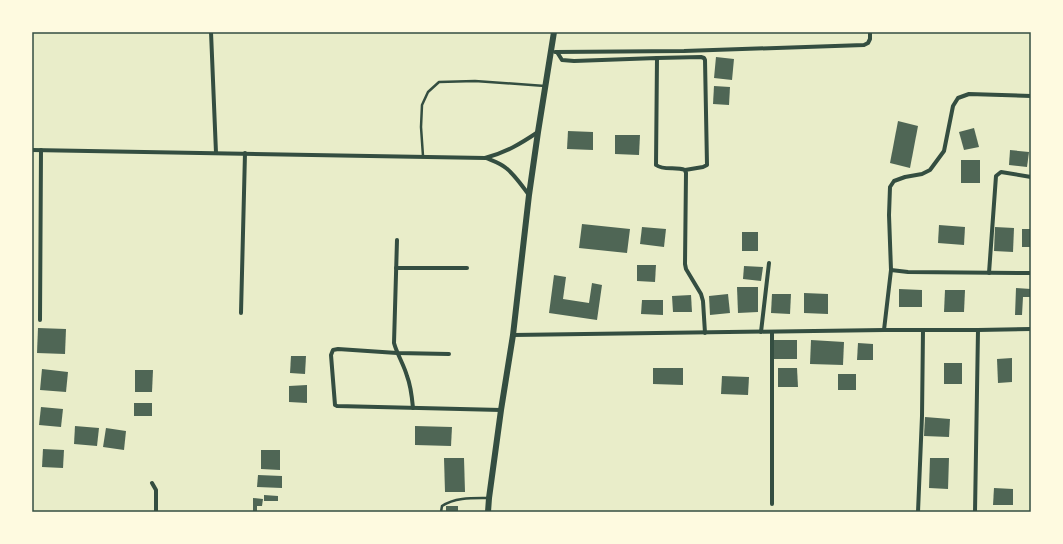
<svg xmlns="http://www.w3.org/2000/svg" width="1063" height="544" font-family="Cabin,sans-serif">
<style>
.building{fill:#4f6655}
.lines{fill:none;stroke-linecap:round;stroke-linejoin:round}
.service{stroke:#344e41;stroke-width:2.5}
.minor{stroke:#344e41;stroke-width:4}
.tertiary{stroke:#344e41;stroke-width:6}
.neatline{fill:none;stroke:#344e41;stroke-width:1.5}
</style>
<rect width="100%" height="100%" fill="#e9edc9"/>
<!-- building -->
<g class="building">
<path d="M716 57 734 59 732 80 714 78Z"/>
<path d="M714 86 730 87 729 105 713 104Z"/>
<path d="M898 121 918 126 910 168 890 163Z"/>
<path d="M974 128 979 147 964 150 959 132Z"/>
<path d="M568 131 593 132V150L567 149Z"/>
<path d="M615 135H640L639 155 615 154Z"/>
<path d="M1010 150 1029 152 1027 167 1009 165Z"/>
<rect x="961" y="160" width="19" height="23"/>
<path d="M582 224 630 229 627 253 579 248Z"/>
<path d="M939 225 965 227 964 245 938 243Z"/>
<path d="M642 227 666 229 664 247 640 244Z"/>
<path d="M995 227 1014 228 1013 252 994 251Z"/>
<rect x="1022" y="229" width="9" height="18"/>
<rect x="742" y="232" width="16" height="19"/>
<path d="M637 265H656L655 282 637 281Z"/>
<path d="M744 266 763 267 761 281 743 279Z"/>
<path d="M554 275 566 277 563 299 589 303 592 283 602 285 597 320 549 313Z"/>
<path d="M737 287H758V312L738 313Z"/>
<path d="M1016 288 1031 289V297H1023L1022 315H1015Z"/>
<path d="M899 289 922 290V307H899Z"/>
<path d="M945 290H965L964 312H944Z"/>
<path d="M804 293 828 294V314L804 313Z"/>
<path d="M728 294 730 313 710 315 709 296Z"/>
<path d="M772 294H791L790 314 771 313Z"/>
<path d="M691 295 692 312H673L672 296Z"/>
<path d="M642 300H663V315L641 314Z"/>
<path d="M38 328 66 329 65 354 37 353Z"/>
<path d="M773 340H797V359H774Z"/>
<path d="M811 340 844 342 843 365 810 364Z"/>
<path d="M858 343 873 344V360H857Z"/>
<path d="M291 356H306L305 374 290 373Z"/>
<path d="M1012 358V382L998 383 997 359Z"/>
<rect x="944" y="363" width="18" height="21"/>
<path d="M653 368H683V385L653 384Z"/>
<path d="M778 368H797L798 387H778Z"/>
<path d="M42 369 68 372 66 392 40 390Z"/>
<path d="M135 370H153L152 392H135Z"/>
<rect x="838" y="374" width="18" height="16"/>
<path d="M722 376 749 377 748 395 721 394Z"/>
<path d="M307 385V403L289 402V386Z"/>
<rect x="134" y="403" width="18" height="13"/>
<path d="M41 407 63 409 61 427 39 425Z"/>
<path d="M925 417 950 419 949 437 924 436Z"/>
<path d="M75 426 99 428 97 446 74 444Z"/>
<path d="M415 426 452 427 451 446 415 445Z"/>
<path d="M106 428 126 431 124 450 103 447Z"/>
<path d="M43 449 64 450 63 468 42 467Z"/>
<path d="M261 450H280V470L261 469Z"/>
<path d="M444 458H464L465 492H445Z"/>
<path d="M930 458H949L948 489 929 488Z"/>
<path d="M258 475 282 476V488L257 487Z"/>
<path d="M994 488 1013 489V505H993Z"/>
<path d="M264 495 278 496V501H264Z"/>
<path d="M253 498 263 499 262 506H257V512H253Z"/>
<rect x="446" y="506" width="12" height="6"/>
</g>
<g class="lines">
<!-- service -->
<g class="service">
<path d="M423 156 421 127 422 105 428 92 439 82 475 81 545 86"/>
<path d="M441 512 442 506C455 497 473 498 489 498"/>
</g>
<!-- minor -->
<g class="minor">
<path d="M211 32 216 153"/>
<path d="M555 52 684 51 864 45 868 43 870 39V32"/>
<path d="M557 52 562 60 574 61 657 58 656 165C664 171 676 166 685 170L686 173 685 264 686 269 701 294 703 301 705 333"/>
<path d="M657 58 701 57 704 58 705 60 707 165 703 167 685 170"/>
<path d="M32 150 485 158C507 152 520 144 538 132"/>
<path d="M486 158C493 161 500 163 506 168 515 175 522 186 529 195"/>
<path d="M397 240 394 343C397 354 404 365 407 376 411 386 412 397 413 408"/>
<path d="M396 268H467"/>
<path d="M891 270 908 272 1031 273"/>
<path d="M989 273 996 176 1001 172 1031 177"/>
<path d="M241 313 245 153"/>
<path d="M40 320 41 150"/>
<path d="M884 330 891 270 889 215 890 187 894 181 905 177 922 174 930 170 944 151 953 106 958 98 969 94 1031 96"/>
<path d="M761 332 769 263"/>
<path d="M772 332V504"/>
<path d="M513 335 884 330H978L1031 329"/>
<path d="M449 354 397 353 338 349 333 350 331 355 335 405 337 406 501 410"/>
<path d="M152 483 156 490V512"/>
<path d="M918 512 922 416 923 330"/>
<path d="M975 512 978 330"/>
</g>
<!-- tertiary -->
<path class="tertiary" d="M488 512 489 498 501 410 513 335 529 195 538 132 554 32"/>
</g>
<!-- border -->
<rect width="1063" height="544" fill="none" stroke="#fefae0" stroke-width="66"/>
<rect x="33" y="33" width="997" height="478" class="neatline"/>
</svg>
